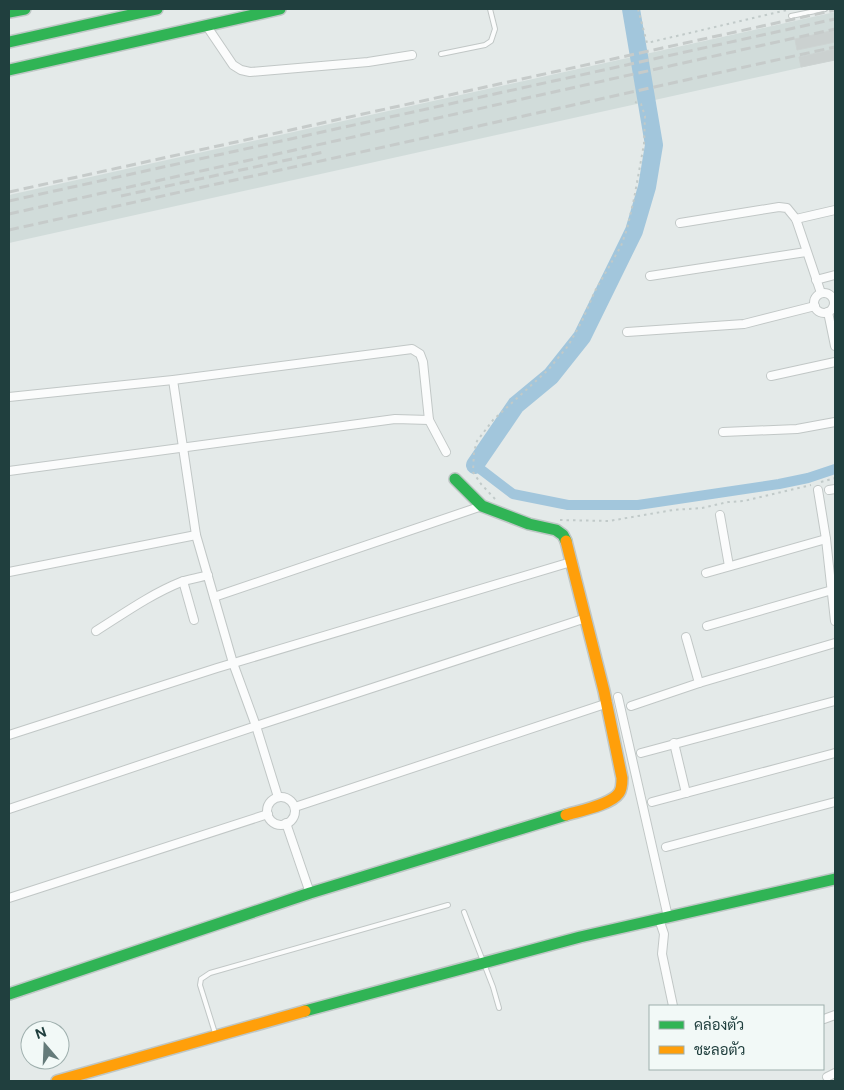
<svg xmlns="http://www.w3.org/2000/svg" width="844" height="1090" font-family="Figtree,Sarabun,sans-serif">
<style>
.built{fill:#d1dcda}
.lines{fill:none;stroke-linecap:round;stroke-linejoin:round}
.canal{stroke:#a2c6dc;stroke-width:10}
.river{stroke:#a2c6dc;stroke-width:18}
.building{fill:#cbd1d0;stroke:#cdd3d2}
.lane-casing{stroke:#c1c7c6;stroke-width:6}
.street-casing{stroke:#c1c7c6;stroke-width:10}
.fast-casing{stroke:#bfc7c6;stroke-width:14}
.slow-casing{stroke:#bfc7c6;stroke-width:14}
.path{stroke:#c1cac9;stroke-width:2;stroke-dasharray:2.5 4;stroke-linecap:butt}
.lane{stroke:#fbfcfc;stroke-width:4}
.street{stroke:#fbfcfc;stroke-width:8}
.fast{stroke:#30b455;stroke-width:11}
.slow{stroke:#ff9f0a;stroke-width:11}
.rail{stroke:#c6cbca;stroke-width:3;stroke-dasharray:10 5;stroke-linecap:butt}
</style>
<rect width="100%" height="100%" fill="#e4eae9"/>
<!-- built -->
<path class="built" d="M835 12V60L9 243V195Z"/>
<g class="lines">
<!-- canal -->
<path class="canal" d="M475 465 513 494 568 505H638L779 484 808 478 835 469"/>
<!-- river -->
<path class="river" d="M475 465 516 405 551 376 582 337 634 231 647 187 654 145 631 9"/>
</g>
<!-- building -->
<g class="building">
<path d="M835 30V42L797 50 795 39Z"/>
<path d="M835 49V60L801 67 799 57Z"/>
</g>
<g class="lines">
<defs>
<g id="lane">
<path d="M791 16 825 9"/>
<path d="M441 54 485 45 491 41 495 29 490 9"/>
<path d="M464 912 493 987 499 1008"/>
<path d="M215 1033 200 985 201 979 210 973 448 905"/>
</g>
<g id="street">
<path d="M206 25 233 65 241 70 250 72 368 62 412 55"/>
<path d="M796 219 835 210"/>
<path d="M680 223 779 207 787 208 796 219 821 293"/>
<path d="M650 276 806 252"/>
<path d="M816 280 835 275"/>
<circle cx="824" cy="303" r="10"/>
<path d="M828 312 835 346"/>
<path d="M627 332 744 324 815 306"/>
<path d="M771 376 835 362"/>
<path d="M173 380 196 535 233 663 256 726 278 797"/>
<path d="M9 397 173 380 412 349 420 354 423 362 429 420 446 452"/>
<path d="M723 432 797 429 835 422"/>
<path d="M9 471 395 419 429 420"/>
<path d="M818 490 826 539 835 621"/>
<path d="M829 490 835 489"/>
<path d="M720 515 729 566"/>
<path d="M9 572 196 535"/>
<path d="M706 573 826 539"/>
<path d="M183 581 194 620"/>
<path d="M214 597 482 506"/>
<path d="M707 626 832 590"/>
<path d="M96 631C123 614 151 594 181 582 189 579 199 578 208 575"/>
<path d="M686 637 699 683"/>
<path d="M618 697 668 917"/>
<path d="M631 706 699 683 835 643"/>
<path d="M9 735 217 668 571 562"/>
<path d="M674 743 686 793"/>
<path d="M641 753 835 701"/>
<circle cx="281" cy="811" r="14"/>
<path d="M652 802 835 753"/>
<path d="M295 807 608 703"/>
<path d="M9 809 256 726 586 618"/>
<path d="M286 823 310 893"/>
<path d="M666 847 835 802"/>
<path d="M9 898 268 814"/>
<path d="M659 919 664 934 662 954 673 1006"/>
<path d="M824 1019 835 1015"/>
<path d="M827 1077 835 1073"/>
</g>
<g id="fast">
<path d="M9 12 25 9"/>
<path d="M9 42 157 9"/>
<path d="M9 70 280 9"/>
<path d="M455 479 482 506 529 524 556 530 563 535 566 541"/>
<path d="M9 994 310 893 566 815"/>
<path d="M305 1011 580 937 835 879"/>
</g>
<g id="slow">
<path d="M566 815C579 811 611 805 619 793 622 789 622 783 622 778L604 691 566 541"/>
<path d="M57 1081 305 1011"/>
</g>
</defs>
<!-- lane casing -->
<use href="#lane" class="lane-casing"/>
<!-- street casing -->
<use href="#street" class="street-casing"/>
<!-- fast casing -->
<use href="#fast" class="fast-casing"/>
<!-- slow casing -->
<use href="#slow" class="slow-casing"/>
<!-- path -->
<g class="path">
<path d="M638 9 647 43 787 10"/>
<path d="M821 482 835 478"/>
<path d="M495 499 481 484 473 472 474 452 477 441 493 420 548 370 568 346 582 321 595 291 621 246 627 229 634 199 644 144 645 116 641 104 635 102"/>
<path d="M560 520 609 521 673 510 702 508 728 502 744 501 811 485"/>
</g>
<!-- lane -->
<use href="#lane" class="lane"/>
<!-- street -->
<use href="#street" class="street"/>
<!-- fast -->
<use href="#fast" class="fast"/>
<!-- slow -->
<use href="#slow" class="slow"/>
<!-- rail -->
<g class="rail">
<path d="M9 192 835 10"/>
<path d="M121 196 324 152"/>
<path d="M9 201 835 19"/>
<path d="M9 214 835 29"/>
<path d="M9 230 835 47"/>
</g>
</g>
<!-- border -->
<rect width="844" height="1090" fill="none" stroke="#203f3e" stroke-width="20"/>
<!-- legend -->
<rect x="649" y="1005" width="175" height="65" fill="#f2f9f7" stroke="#9eafad"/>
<rect x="659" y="1021" width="25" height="8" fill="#30b455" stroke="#9eafad"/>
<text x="694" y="1030" font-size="15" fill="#203f3e">คล่องตัว</text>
<rect x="659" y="1046" width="25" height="8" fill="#ff9f0a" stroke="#9eafad"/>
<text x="694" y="1055" font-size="15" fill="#203f3e">ชะลอตัว</text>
<!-- north arrow -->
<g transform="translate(45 1045) rotate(341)"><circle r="24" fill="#f2f9f7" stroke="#9eafad"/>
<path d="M0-4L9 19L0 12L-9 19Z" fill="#657b7a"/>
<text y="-8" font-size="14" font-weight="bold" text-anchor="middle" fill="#203f3e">N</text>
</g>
</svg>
